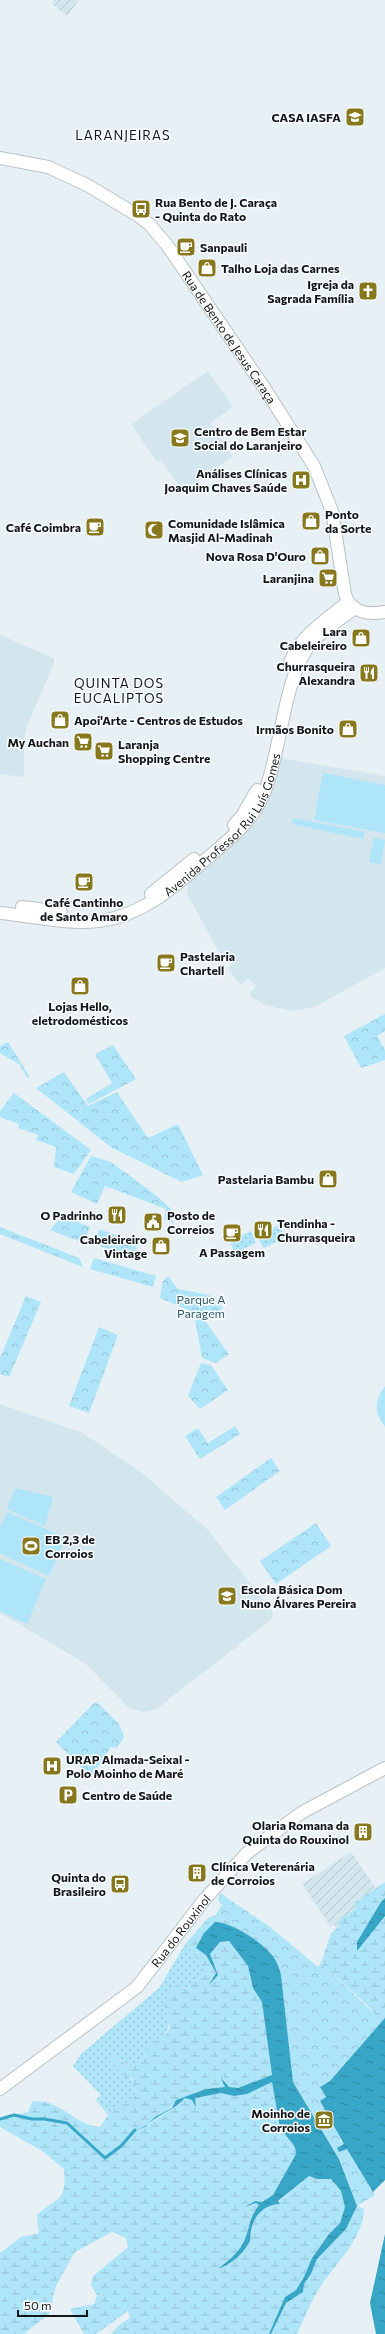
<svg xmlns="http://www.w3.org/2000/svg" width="385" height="2334" font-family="Commissioner,sans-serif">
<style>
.built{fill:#d3e6ed}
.industrial{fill:url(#industrial-furrows)}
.grass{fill:url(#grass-dots)}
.wetland{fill:url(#wetland-marsh)}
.park{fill:url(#park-crowns)}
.pitch{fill:#aee5f9}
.water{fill:url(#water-ripples)}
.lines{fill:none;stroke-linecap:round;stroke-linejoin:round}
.stream{stroke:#37a6c7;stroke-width:3}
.secondary-casing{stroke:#b8c2c6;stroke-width:14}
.secondary{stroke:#fff;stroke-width:12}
.labels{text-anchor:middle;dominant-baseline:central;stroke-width:3;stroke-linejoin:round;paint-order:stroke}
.poi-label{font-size:12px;font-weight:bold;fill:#121617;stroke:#f9fdff;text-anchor:end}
.street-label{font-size:12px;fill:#121617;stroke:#f9fdff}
.park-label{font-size:12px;fill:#2d5a69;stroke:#f9fdff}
.neighbourhood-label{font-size:13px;letter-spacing:1px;fill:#121617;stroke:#f9fdff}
</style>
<defs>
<pattern id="industrial-furrows" width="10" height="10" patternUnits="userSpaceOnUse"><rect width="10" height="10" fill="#d3e6ed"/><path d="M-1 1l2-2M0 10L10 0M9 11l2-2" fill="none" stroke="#b4c5ca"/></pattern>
<pattern id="grass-dots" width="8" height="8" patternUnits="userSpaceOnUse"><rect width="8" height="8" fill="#aee5f9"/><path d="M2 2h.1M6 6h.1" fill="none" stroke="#95c4d5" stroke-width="1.8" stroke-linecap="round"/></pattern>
<pattern id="wetland-marsh" width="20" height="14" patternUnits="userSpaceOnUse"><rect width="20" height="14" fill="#aee5f9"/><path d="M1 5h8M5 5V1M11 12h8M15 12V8" fill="none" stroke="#95c4d5"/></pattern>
<pattern id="park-crowns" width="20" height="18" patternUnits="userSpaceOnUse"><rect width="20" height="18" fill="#aee5f9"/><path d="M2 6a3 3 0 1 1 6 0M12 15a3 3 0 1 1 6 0" fill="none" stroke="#95c4d5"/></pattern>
<pattern id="water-ripples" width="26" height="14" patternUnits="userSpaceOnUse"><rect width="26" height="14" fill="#37a6c7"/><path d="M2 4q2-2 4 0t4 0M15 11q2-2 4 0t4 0" fill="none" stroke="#2d86a1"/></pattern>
</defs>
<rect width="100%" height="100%" fill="#e7f1f5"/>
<!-- built -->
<g class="built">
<path d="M208 371 233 407 210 423 233 457 183 491 161 460 157 462 131 424Z"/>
<path d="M0 635 54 658V663L27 726 24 739V777L0 774Z"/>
<path d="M281 758 385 776V968L315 1007 293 1011 265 1005 251 997 250 992 256 986 248 979 241 985 237 981 228 968 232 964 224 953 220 954 187 894 189 882 245 834 259 817 270 797Z"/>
<path d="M0 1404 83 1433 142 1473 207 1529 270 1608 273 1612 272 1619 155 1710 143 1712 129 1708 86 1664 0 1613Z"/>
</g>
<!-- industrial -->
<g class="industrial">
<path d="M54 0H79L67 16 52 4Z"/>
<path d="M351 1852 376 1888 354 1904 357 1908 337 1922 340 1926 337 1929 334 1925 330 1926 302 1884Z"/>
</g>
<!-- grass -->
<g class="grass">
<path d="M279 1225 286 1237 264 1248 257 1237Z"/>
<path d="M251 1231 256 1243 235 1253 230 1242Z"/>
<path d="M186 1943 203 1969V1974L188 1989 183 1987 165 2010C175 2028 165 2037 149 2044L140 2065 130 2066 113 2056 135 2084V2091L138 2095 108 2115 96 2100 101 2095 73 2066 81 2054 159 1988Z"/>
</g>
<!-- wetland -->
<g class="wetland">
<path d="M385 1882V2073L382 2024 370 2008 321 1963 331 1933 340 1926 337 1922 356 1908 353 1904Z"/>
<path d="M215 1916 233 1923 269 1952 240 1932 221 1922 206 1955 216 1974 212 1981 218 1974 210 1954 220 1942 229 1941 248 1966 253 1988 262 2002 272 2076 238 2088 229 2087 223 2081 226 2087 206 2089 176 2100C171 2112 156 2116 147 2127 159 2115 174 2111 185 2098L192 2100 196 2105 194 2098 221 2093 234 2096 247 2094 272 2082 280 2128 295 2147 296 2154 273 2195 262 2202 255 2201 248 2206 256 2203 259 2205C248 2218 251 2225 245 2240 240 2252 230 2260 220 2268 232 2261 240 2255 249 2244 251 2241 250 2236 251 2232 252 2217 265 2205 280 2203L278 2202 309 2176 317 2179H331L341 2191 345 2207 340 2223 329 2234 312 2258 304 2277 296 2290 285 2297 269 2334H111L119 2325 130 2318 128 2311 96 2334H84L70 2309 94 2304 97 2295 91 2285 93 2276 128 2247 126 2238 112 2232 75 2252 56 2286 49 2314 24 2334H0V2253L21 2237 39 2233 37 2215C59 2196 67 2201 64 2169L42 2151 0 2127V2119L28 2112 32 2102C57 2096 76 2126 100 2127L108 2115 137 2095 132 2078 125 2077 109 2062 113 2056 129 2066 140 2065 149 2044C187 2026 160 2022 166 1999 167 1994 171 1990 174 1986L188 1989 203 1974V1969L186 1943 209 1917Z"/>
<path d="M357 2206 364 2209C362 2242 335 2263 319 2289 310 2303 304 2319 297 2334H271L286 2303 303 2292 304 2284 311 2274 317 2259 346 2229Z"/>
</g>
<!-- park -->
<g class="park">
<path d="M385 1014V1031L377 1036 385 1050V1060L361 1068 344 1036Z"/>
<path d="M8 1042 29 1076 28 1079 19 1064 0 1053V1046Z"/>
<path d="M113 1045 136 1079 89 1104 86 1099 112 1083 95 1054Z"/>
<path d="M64 1072 88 1106 117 1092 148 1138 178 1124 203 1175 182 1182 112 1148 36 1088Z"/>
<path d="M14 1093 91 1150 74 1174 54 1167 56 1147 36 1140 38 1135 18 1128 19 1124 0 1117V1111Z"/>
<path d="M91 1156 111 1162 157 1196 174 1212 170 1216 174 1224 164 1220 166 1209 105 1186 97 1204 71 1192Z"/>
<path d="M62 1216 90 1227 84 1243 50 1230Z"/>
<path d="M0 1227 79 1258 83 1267 0 1234Z"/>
<path d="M99 1229 138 1243 132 1258 94 1244Z"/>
<path d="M94 1258 156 1276 153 1287 90 1269Z"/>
<path d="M168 1276 178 1289 209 1295 223 1308 208 1318H203L229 1354 216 1363 202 1358 195 1320 199 1318H188V1310L160 1298 163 1281Z"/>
<path d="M26 1296 41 1302 9 1377 0 1374V1358Z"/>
<path d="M99 1327 118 1335 89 1413 69 1406Z"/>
<path d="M201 1363 211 1365 228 1390 200 1409 188 1396Z"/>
<path d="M235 1426 240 1434 200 1459 185 1436 198 1428 208 1443Z"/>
<path d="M271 1458 280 1471 225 1510 216 1497Z"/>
<path d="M316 1523 331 1546 276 1584 260 1561Z"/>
<path d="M97 1702 119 1724 124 1737 117 1748 111 1747 91 1777 56 1742 93 1704Z"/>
<path d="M220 1893 270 1927 318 1967 321 1963 382 2021V2024L330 2081 320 2087 326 2097 320 2101 341 2137 340 2142 343 2141 344 2144 338 2149 339 2152 347 2148 375 2195 357 2206 339 2158 293 2082 281 1975 269 1952 233 1923 215 1916 222 1905 218 1900Z"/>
</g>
<!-- pitch -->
<g class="pitch">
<path d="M323 773 385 785V833L314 820Z"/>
<path d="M293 818 365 832 363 839 292 824Z"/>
<path d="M374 838 385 840 381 865 369 862Z"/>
<path d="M385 1386V1427C374 1414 374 1400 385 1386Z"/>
<path d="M15 1488 53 1497 45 1526 7 1509Z"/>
<path d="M7 1512 66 1538 49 1576 0 1553V1527Z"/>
<path d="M0 1559 46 1579 27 1624 0 1611Z"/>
</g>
<!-- water -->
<g class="water">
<path d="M385 1898V1916L357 1951V1942L381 1902Z"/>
<path d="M215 1922C233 1923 258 1940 270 1953 276 1959 279 1967 281 1975L293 2082 339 2159 357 2206 346 2229 317 2259 311 2274 304 2284 303 2292 286 2303 271 2334H269L285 2297 296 2290 304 2277 312 2258 329 2234 340 2223 345 2207 341 2191 331 2179H317L309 2176 278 2201 280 2204C265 2204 253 2216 251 2231 250 2235 251 2241 249 2243 242 2255 231 2264 218 2269 229 2260 240 2252 245 2239 251 2224 248 2220 259 2205L256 2203 245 2207 255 2201 262 2202 273 2195 296 2154 295 2147 280 2128 272 2082 247 2094 234 2096 221 2093 195 2098 196 2107 192 2100 185 2098C176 2108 167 2111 156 2118 147 2124 146 2127 135 2130L145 2127 155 2117 172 2108 176 2100 206 2089 225 2087 221 2078 229 2087 238 2088 272 2075 262 2002 253 1988 248 1966 229 1941 220 1942 210 1954 218 1975 209 1985 216 1973 206 1955 196 1948 204 1933Z"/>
<path d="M385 2018V2180L373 2192 347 2149 339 2152 337 2148 344 2144 320 2101 326 2097 320 2087 330 2081Z"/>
<path d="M385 2234V2334H376L370 2303Z"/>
</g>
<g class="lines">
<!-- stream -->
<path class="stream" d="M0 2119 14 2115 32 2119H44L67 2123 105 2158 121 2146 135 2130"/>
<defs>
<g id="secondary">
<path id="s1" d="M0 158 48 167 87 185 137 215 149 224 167 245 265 389 314 466 332 511 345 594C350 612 368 615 385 612"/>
<path d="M290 662C301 635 326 620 348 602"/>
<path d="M234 825 242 816 257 790"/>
<path d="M151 894 194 859"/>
<path d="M22 907 61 912"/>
<path id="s2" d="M0 913C32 916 67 925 99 921 142 916 174 887 205 860 230 839 255 820 266 788 282 746 284 671 314 640 326 627 342 618 355 608"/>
<path id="s3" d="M0 2089 137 1987 204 1900 247 1853 301 1813 385 1768"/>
</g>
</defs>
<!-- secondary casing -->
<use href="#secondary" class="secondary-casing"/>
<!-- secondary -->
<use href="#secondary" class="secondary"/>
</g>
<!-- icons -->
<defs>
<symbol id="school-square" viewBox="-11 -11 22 22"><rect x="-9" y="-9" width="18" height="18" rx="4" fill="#88781d" stroke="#f9fdff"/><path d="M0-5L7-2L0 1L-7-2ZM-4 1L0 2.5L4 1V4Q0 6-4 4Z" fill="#fff"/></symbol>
<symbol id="bus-square" viewBox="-11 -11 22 22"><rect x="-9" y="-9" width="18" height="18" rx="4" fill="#88781d" stroke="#f9fdff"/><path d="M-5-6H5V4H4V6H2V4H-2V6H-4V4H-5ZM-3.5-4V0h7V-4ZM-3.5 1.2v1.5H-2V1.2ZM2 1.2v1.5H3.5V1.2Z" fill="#fff"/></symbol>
<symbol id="cafe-square" viewBox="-11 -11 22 22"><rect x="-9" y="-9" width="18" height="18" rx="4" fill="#88781d" stroke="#f9fdff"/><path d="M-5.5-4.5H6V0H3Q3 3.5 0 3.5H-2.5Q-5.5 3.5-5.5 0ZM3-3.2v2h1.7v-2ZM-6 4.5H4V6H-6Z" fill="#fff"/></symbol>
<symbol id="shop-square" viewBox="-11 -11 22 22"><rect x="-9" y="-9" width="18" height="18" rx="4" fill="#88781d" stroke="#f9fdff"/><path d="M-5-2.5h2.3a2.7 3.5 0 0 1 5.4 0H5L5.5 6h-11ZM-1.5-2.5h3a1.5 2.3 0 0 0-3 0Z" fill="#fff"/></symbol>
<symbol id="church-square" viewBox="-11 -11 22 22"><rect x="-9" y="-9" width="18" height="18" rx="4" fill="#88781d" stroke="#f9fdff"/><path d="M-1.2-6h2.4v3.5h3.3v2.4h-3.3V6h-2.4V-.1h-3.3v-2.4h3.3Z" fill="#fff"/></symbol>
<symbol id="hospital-square" viewBox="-11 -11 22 22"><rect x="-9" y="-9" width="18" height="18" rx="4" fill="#88781d" stroke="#f9fdff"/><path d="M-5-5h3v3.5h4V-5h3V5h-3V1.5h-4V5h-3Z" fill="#fff"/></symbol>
<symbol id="mosque-square" viewBox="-11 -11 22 22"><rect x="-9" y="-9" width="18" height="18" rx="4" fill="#88781d" stroke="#f9fdff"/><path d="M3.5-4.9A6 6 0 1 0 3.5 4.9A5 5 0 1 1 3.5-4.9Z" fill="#fff"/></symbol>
<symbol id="supermarket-square" viewBox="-11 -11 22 22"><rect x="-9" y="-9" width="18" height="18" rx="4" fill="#88781d" stroke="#f9fdff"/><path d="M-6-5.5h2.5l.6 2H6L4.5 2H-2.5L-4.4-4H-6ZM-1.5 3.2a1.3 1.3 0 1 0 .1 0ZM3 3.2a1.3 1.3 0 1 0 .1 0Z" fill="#fff"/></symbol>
<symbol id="restaurant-square" viewBox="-11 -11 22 22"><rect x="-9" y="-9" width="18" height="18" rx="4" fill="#88781d" stroke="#f9fdff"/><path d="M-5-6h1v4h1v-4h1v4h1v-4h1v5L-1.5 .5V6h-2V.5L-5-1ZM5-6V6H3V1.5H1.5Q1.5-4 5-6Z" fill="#fff"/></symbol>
<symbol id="civic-square" viewBox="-11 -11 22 22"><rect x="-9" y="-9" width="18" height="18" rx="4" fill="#88781d" stroke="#f9fdff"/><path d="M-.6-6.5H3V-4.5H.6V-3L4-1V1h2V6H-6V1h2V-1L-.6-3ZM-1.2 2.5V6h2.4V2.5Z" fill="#fff"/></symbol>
<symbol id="stadium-square" viewBox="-11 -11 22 22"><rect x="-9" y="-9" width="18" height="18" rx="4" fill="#88781d" stroke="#f9fdff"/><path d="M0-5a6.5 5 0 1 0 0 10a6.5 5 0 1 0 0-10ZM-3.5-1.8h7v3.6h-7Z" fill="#fff"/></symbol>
<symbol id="parking-square" viewBox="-11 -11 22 22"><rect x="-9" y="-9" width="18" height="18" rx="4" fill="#88781d" stroke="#f9fdff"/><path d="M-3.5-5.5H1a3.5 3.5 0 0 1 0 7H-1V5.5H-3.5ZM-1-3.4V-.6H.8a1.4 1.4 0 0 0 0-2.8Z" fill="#fff"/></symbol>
<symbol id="building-square" viewBox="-11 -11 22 22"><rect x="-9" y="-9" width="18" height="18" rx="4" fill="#88781d" stroke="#f9fdff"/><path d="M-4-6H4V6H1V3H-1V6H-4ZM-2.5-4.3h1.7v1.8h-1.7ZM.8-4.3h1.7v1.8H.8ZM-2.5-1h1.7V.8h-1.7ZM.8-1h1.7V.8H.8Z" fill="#fff"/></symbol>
<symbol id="museum-square" viewBox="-11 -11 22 22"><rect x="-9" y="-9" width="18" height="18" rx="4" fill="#88781d" stroke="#f9fdff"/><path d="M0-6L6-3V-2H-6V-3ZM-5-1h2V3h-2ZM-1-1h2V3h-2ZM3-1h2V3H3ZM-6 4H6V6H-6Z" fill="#fff"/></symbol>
</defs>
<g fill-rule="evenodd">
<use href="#school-square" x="344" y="106" width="22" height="22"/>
<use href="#bus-square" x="130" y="198" width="22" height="22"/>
<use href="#cafe-square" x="175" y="236" width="22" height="22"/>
<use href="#shop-square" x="196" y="257" width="22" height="22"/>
<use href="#church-square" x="357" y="280" width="22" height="22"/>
<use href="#school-square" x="169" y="427" width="22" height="22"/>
<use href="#hospital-square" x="290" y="469" width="22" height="22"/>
<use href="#shop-square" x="300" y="510" width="22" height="22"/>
<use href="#cafe-square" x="84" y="516" width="22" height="22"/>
<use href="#mosque-square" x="143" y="519" width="22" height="22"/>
<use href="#shop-square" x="309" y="545" width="22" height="22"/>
<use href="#supermarket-square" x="317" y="567" width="22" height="22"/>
<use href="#shop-square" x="350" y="627" width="22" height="22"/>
<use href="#restaurant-square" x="358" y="662" width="22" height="22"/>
<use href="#shop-square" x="49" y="709" width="22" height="22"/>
<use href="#shop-square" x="337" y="718" width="22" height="22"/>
<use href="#supermarket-square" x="72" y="731" width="22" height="22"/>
<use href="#supermarket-square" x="93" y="740" width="22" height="22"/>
<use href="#cafe-square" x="73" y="871" width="22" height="22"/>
<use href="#cafe-square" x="155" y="952" width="22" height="22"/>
<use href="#shop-square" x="69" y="975" width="22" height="22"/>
<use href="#shop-square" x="317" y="1168" width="22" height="22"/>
<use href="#restaurant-square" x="106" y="1204" width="22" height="22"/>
<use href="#civic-square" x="142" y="1211" width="22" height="22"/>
<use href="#restaurant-square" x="252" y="1219" width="22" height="22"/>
<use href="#cafe-square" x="221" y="1222" width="22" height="22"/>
<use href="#shop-square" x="150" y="1235" width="22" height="22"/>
<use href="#stadium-square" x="20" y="1535" width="22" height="22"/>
<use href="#school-square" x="216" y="1585" width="22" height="22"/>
<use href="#hospital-square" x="41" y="1755" width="22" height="22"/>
<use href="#parking-square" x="57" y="1784" width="22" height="22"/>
<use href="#building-square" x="352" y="1821" width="22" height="22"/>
<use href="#building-square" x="186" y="1862" width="22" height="22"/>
<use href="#bus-square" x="109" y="1873" width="22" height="22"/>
<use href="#museum-square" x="313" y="2109" width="22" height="22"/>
</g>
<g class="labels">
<!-- poi labels -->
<g class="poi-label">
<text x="341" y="117">CASA IASFA</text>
<text x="155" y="202" text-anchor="start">Rua Bento de J. Caraça<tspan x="155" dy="14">- Quinta do Rato</tspan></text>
<text x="200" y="247" text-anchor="start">Sanpauli</text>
<text x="221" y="268" text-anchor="start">Talho Loja das Carnes</text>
<text x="354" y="284">Igreja da<tspan x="354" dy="14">Sagrada Família</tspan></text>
<text x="194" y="431" text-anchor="start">Centro de Bem Estar<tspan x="194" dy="14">Social do Laranjeiro</tspan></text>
<text x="287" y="473">Análises Clínicas<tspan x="287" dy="14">Joaquim Chaves Saúde</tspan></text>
<text x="325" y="514" text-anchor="start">Ponto<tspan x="325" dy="14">da Sorte</tspan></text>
<text x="168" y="523" text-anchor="start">Comunidade Islâmica<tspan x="168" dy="14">Masjid Al-Madinah</tspan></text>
<text x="81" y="527">Café Coimbra</text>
<text x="306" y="556">Nova Rosa D'Ouro</text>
<text x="314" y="578">Laranjina</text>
<text x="347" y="631">Lara<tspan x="347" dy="14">Cabeleireiro</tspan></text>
<text x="355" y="666">Churrasqueira<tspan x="355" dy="14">Alexandra</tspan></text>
<text x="74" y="720" text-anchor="start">Apoi'Arte - Centros de Estudos</text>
<text x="334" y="729">Irmãos Bonito</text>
<text x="69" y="742">My Auchan</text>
<text x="118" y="744" text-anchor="start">Laranja<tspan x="118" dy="14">Shopping Centre</tspan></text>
<text x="84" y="902" text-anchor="middle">Café Cantinho<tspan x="84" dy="14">de Santo Amaro</tspan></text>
<text x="180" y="956" text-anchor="start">Pastelaria<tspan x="180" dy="14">Chartell</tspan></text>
<text x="80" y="1006" text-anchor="middle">Lojas Hello,<tspan x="80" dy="14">eletrodomésticos</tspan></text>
<text x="314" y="1179">Pastelaria Bambu</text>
<text x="103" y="1215">O Padrinho</text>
<text x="167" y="1215" text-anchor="start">Posto de<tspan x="167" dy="14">Correios</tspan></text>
<text x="277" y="1223" text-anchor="start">Tendinha -<tspan x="277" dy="14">Churrasqueira</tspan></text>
<text x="147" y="1239">Cabeleireiro<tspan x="147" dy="14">Vintage</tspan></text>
<text x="232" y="1252" text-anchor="middle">A Passagem</text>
<text x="45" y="1539" text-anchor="start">EB 2,3 de<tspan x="45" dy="14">Corroios</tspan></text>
<text x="241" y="1589" text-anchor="start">Escola Básica Dom<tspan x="241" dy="14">Nuno Álvares Pereira</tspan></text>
<text x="66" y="1759" text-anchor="start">URAP Almada-Seixal -<tspan x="66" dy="14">Polo Moinho de Maré</tspan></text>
<text x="82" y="1795" text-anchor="start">Centro de Saúde</text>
<text x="349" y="1825">Olaria Romana da<tspan x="349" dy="14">Quinta do Rouxinol</tspan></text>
<text x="211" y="1866" text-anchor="start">Clínica Veterenária<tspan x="211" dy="14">de Corroios</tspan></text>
<text x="106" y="1877">Quinta do<tspan x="106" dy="14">Brasileiro</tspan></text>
<text x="310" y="2113">Moinho de<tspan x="310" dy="14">Corroios</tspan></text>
</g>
<!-- street labels -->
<g class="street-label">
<text stroke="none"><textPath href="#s1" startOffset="304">Rua de Bento de Jesus Caraça</textPath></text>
<text stroke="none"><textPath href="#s2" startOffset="264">Avenida Professor Rui Luís Gomes</textPath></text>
<text stroke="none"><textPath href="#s3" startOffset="242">Rua do Rouxinol</textPath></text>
</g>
<!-- park labels -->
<g class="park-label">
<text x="201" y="1299">Parque A<tspan x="201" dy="14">Paragem</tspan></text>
</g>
<!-- neighbourhood labels -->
<g class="neighbourhood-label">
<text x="123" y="135">LARANJEIRAS</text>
<text x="119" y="683">QUINTA DOS<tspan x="119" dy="15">EUCALIPTOS</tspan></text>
</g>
</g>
<!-- scale -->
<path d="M18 2310v6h69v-6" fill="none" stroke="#121617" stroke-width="2"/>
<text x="24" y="2310" font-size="12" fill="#121617" stroke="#f9fdff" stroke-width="3" paint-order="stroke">50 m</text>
</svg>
